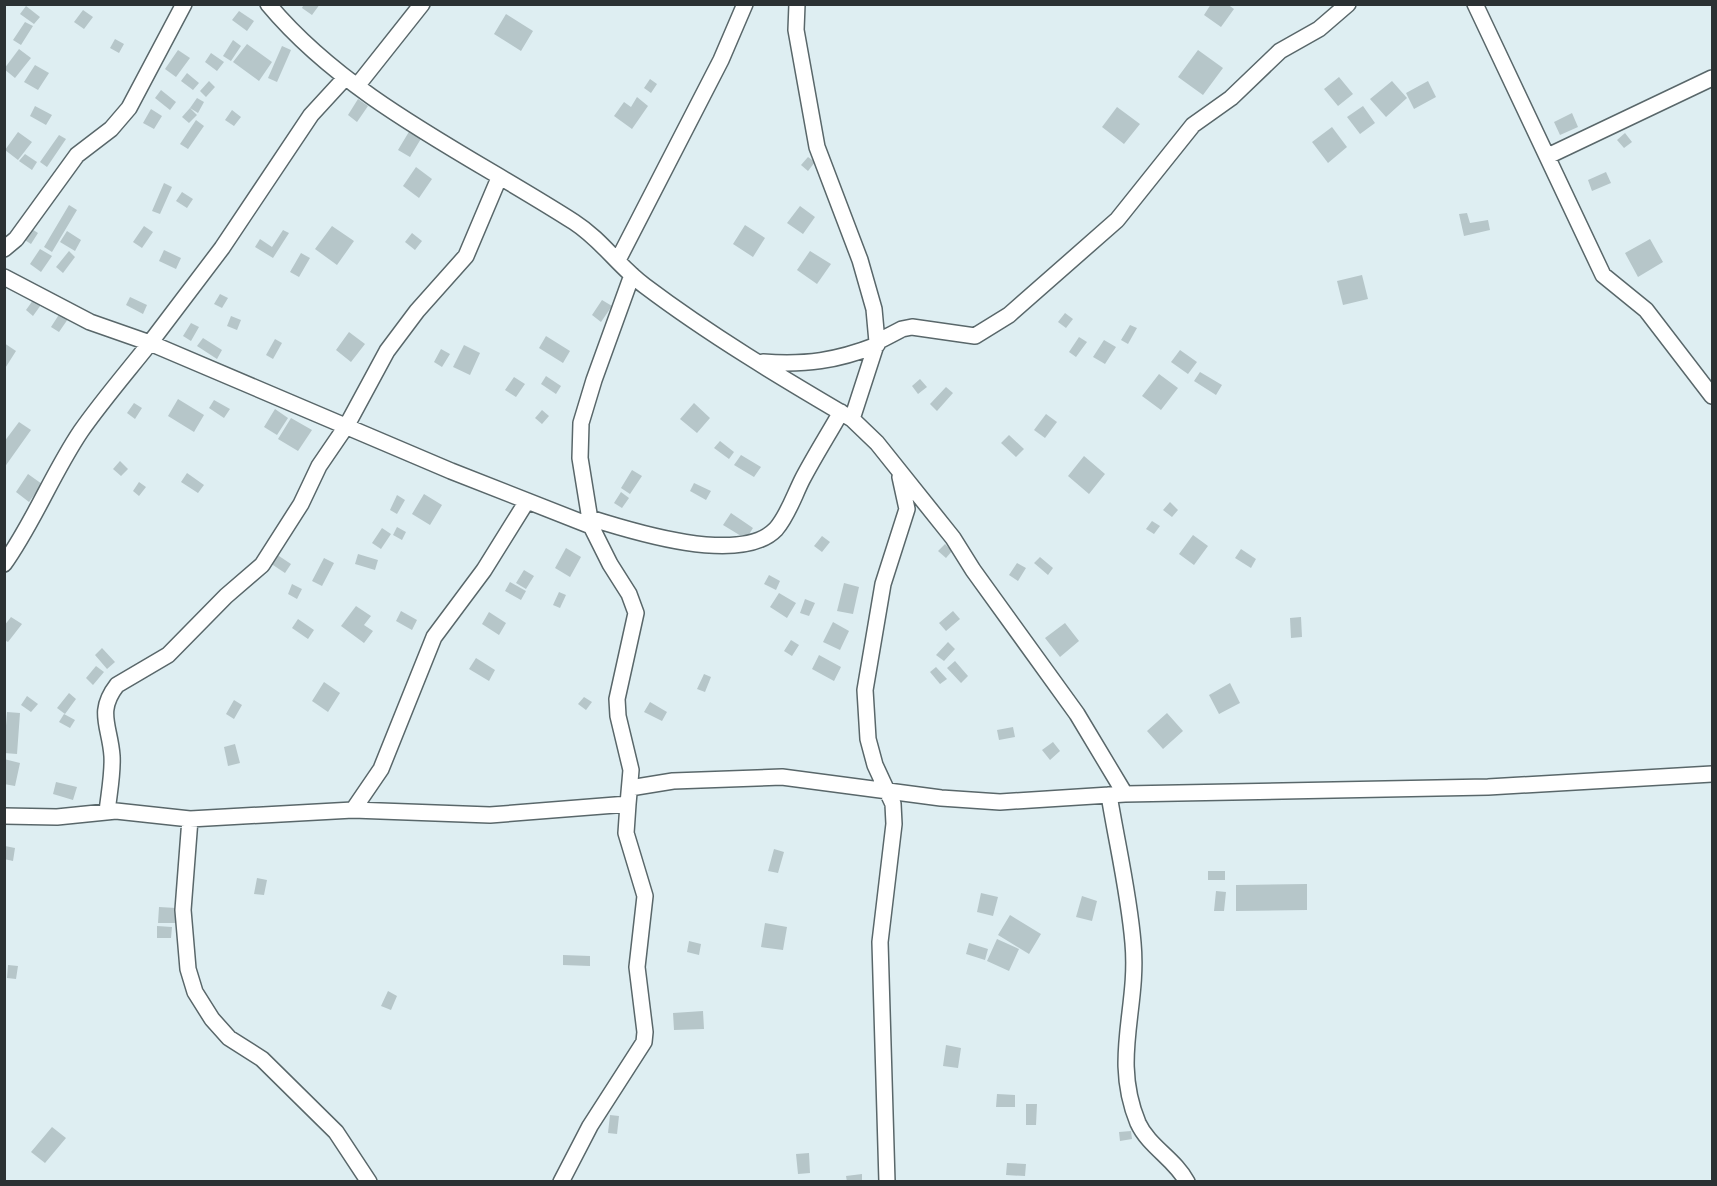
<svg xmlns="http://www.w3.org/2000/svg" width="1717" height="1186" viewBox="0 0 1717 1186" font-family="Roboto,sans-serif">
  <style>
    .building { fill: #b6c6c9 }
    .lines { fill: none; stroke-linecap: round; stroke-linejoin: round }
    .minor-casing { stroke: #59676a; stroke-width: 18 }
    .minor { stroke: #fff; stroke-width: 15 }
  </style>
  <rect width="100%" height="100%" fill="#deeef2"/>
  <path class="building" d="M304 4H320L312 15 302 8Z
    M1211 4H1227L1234 9 1221 27 1204 15Z
    M26 6 40 17 34 24 20 14Z
    M83 10 93 17 84 29 74 22Z
    M239 11 254 21 247 31 232 20Z
    M506 14 533 31 521 51 494 34Z
    M25 22 33 26 21 45 13 40Z
    M115 39 124 44 119 53 110 48Z
    M233 40 241 46 231 61 223 56Z
    M247 44 272 62 259 81 233 62Z
    M282 46 291 50 277 82 268 78Z
    M19 49 31 58 15 78 4 69Z
    M178 50 190 58 176 77 165 69Z
    M1198 50 1223 68 1203 95 1178 77Z
    M211 53 224 62 217 71 205 62Z
    M35 65 49 73 38 90 24 82Z
    M187 73 199 83 193 90 181 81Z
    M1339 77 1353 94 1338 106 1324 89Z
    M650 79 657 84 651 93 644 88Z
    M209 81 215 87 206 97 200 91Z
    M1392 81 1407 98 1386 117 1370 99Z
    M1428 81 1436 97 1414 109 1406 93Z
    M161 90 176 102 170 110 155 98Z
    M637 97 648 106 632 129 614 116 624 102 631 107Z
    M197 98 204 102 198 113 190 108Z
    M358 99 368 106 357 122 348 115Z
    M35 106 52 115 46 125 30 116Z
    M1363 106 1375 123 1360 134 1347 117Z
    M1117 107 1140 124 1124 144 1102 127Z
    M190 108 197 115 189 123 182 117Z
    M151 109 162 116 154 129 143 123Z
    M232 110 241 117 234 126 225 120Z
    M1572 113 1578 127 1560 135 1554 122Z
    M196 120 204 126 188 149 180 144Z
    M1332 127 1347 147 1328 163 1312 142Z
    M410 130 422 137 410 157 398 150Z
    M18 132 32 142 18 160 5 150Z
    M1625 133 1632 142 1624 148 1617 140Z
    M59 135 66 139 47 167 40 162Z
    M25 154 37 162 32 170 19 161Z
    M808 157 815 162 808 171 801 165Z
    M416 167 432 179 419 198 403 186Z
    M1606 172 1611 183 1592 191 1588 180Z
    M164 183 172 187 160 214 152 211Z
    M182 192 193 199 187 208 176 201Z
    M69 205 77 210 52 252 44 247Z
    M800 206 815 217 803 234 787 223Z
    M1467 213 1470 223 1488 220 1490 230 1464 236 1459 214Z
    M745 225 765 238 753 257 733 244Z
    M27 226 38 233 31 244 20 237Z
    M144 226 153 232 142 248 133 242Z
    M332 226 354 241 337 265 315 249Z
    M283 230 289 233 273 258 255 247 260 239 272 247Z
    M67 231 81 240 75 251 60 242Z
    M412 233 422 241 415 250 405 242Z
    M1650 239 1663 262 1638 277 1625 253Z
    M40 249 52 256 41 272 30 264Z
    M164 250 181 258 176 269 159 261Z
    M69 251 75 257 63 273 56 267Z
    M810 251 831 264 817 284 797 270Z
    M301 253 310 258 299 277 290 272Z
    M1362 275 1368 299 1343 305 1337 281Z
    M220 294 228 298 222 308 214 304Z
    M36 296 43 302 33 316 26 310Z
    M130 297 147 305 143 314 126 305Z
    M602 300 612 306 601 322 592 315Z
    M60 313 68 319 59 332 51 327Z
    M1065 313 1073 319 1066 328 1058 322Z
    M231 316 241 320 237 330 227 326Z
    M191 323 199 327 191 341 183 336Z
    M1130 325 1137 328 1128 344 1121 340Z
    M349 332 365 344 351 362 336 350Z
    M546 336 570 351 563 363 539 348Z
    M1079 337 1087 342 1076 357 1069 352Z
    M203 338 222 350 217 359 197 346Z
    M275 339 282 343 273 359 266 355Z
    M1104 340 1116 347 1105 364 1093 357Z
    M4 343 16 351 4 370Z
    M464 345 480 353 470 375 453 367Z
    M441 349 450 354 442 367 434 362Z
    M1180 350 1197 362 1188 374 1171 362Z
    M1200 372 1222 385 1216 395 1194 381Z
    M1159 374 1178 388 1161 410 1142 396Z
    M546 376 561 386 556 394 541 384Z
    M514 377 525 384 516 397 505 390Z
    M920 379 927 387 918 394 912 386Z
    M946 387 953 393 937 411 930 404Z
    M178 399 204 415 194 432 168 416Z
    M214 400 230 409 224 418 209 408Z
    M134 403 142 408 135 419 127 413Z
    M694 403 710 418 697 433 680 419Z
    M275 409 288 418 277 435 264 427Z
    M542 410 549 416 542 424 535 418Z
    M1046 414 1057 422 1045 438 1034 430Z
    M291 418 312 430 298 451 278 439Z
    M19 422 31 430 4 468V442Z
    M1009 435 1024 449 1016 457 1001 443Z
    M720 441 734 452 729 459 714 448Z
    M741 455 761 467 754 477 734 465Z
    M1084 456 1105 474 1089 494 1068 476Z
    M120 461 128 469 121 476 113 469Z
    M632 470 642 476 630 494 621 488Z
    M187 473 204 485 198 493 181 482Z
    M28 474 42 484 29 502 16 492Z
    M139 482 146 487 139 496 133 491Z
    M694 483 711 491 706 500 690 491Z
    M621 492 629 498 622 508 614 503Z
    M424 494 442 505 430 525 412 514Z
    M397 495 405 500 397 514 390 510Z
    M1170 502 1178 510 1172 517 1163 510Z
    M731 513 753 528 746 539 723 525Z
    M1152 521 1160 526 1154 534 1146 529Z
    M397 527 406 532 402 540 393 535Z
    M382 528 391 534 381 549 372 543Z
    M1193 535 1208 546 1194 565 1179 554Z
    M822 536 830 542 822 552 814 546Z
    M945 544 952 551 946 558 938 551Z
    M566 548 581 557 570 577 555 568Z
    M1241 549 1256 559 1251 568 1235 558Z
    M276 554 291 564 285 573 270 563Z
    M358 554 378 560 375 570 355 564Z
    M1040 557 1053 568 1048 575 1034 563Z
    M324 558 334 563 322 586 312 581Z
    M1017 563 1026 568 1018 581 1009 575Z
    M524 570 534 576 526 589 516 583Z
    M769 575 780 581 776 590 764 584Z
    M510 582 526 591 521 600 505 591Z
    M844 583 859 587 853 614 837 611Z
    M292 584 302 589 297 599 288 594Z
    M559 592 566 595 560 608 553 605Z
    M779 593 796 603 787 618 770 607Z
    M805 599 815 603 809 616 800 613Z
    M356 606 371 616 364 625 373 631 364 643 341 626Z
    M401 611 417 620 412 630 396 621Z
    M953 611 960 619 946 631 939 623Z
    M489 612 506 623 499 635 482 624Z
    M11 617 22 624 8 642 4 640V626Z
    M1301 617 1302 637 1291 638 1290 618Z
    M298 619 314 630 308 639 292 628Z
    M833 622 849 631 840 650 823 642Z
    M1065 623 1079 641 1060 657 1045 638Z
    M791 640 799 645 792 656 784 651Z
    M948 642 955 649 944 661 936 655Z
    M102 648 115 662 107 669 95 655Z
    M819 655 841 667 834 681 812 669Z
    M476 658 495 670 489 681 469 669Z
    M955 661 968 676 961 683 947 668Z
    M96 666 104 672 93 685 86 678Z
    M936 667 947 679 940 684 930 672Z
    M704 674 711 677 705 692 697 689Z
    M324 682 340 693 328 712 312 701Z
    M1230 683 1240 703 1219 714 1209 695Z
    M69 693 76 699 65 714 57 708Z
    M27 696 38 704 31 712 21 705Z
    M584 697 592 702 586 710 578 704Z
    M234 700 242 705 234 719 226 714Z
    M650 702 667 712 662 721 644 712Z
    M7 712 20 713 17 754 4 753Z
    M1167 713 1183 731 1163 749 1147 731Z
    M64 714 75 720 70 728 59 722Z
    M1013 727 1015 737 999 740 997 730Z
    M1053 742 1060 751 1050 760 1042 750Z
    M235 744 240 763 228 766 224 747Z
    M4 759 20 763 15 786 4 784Z
    M56 782 77 787 73 800 53 794Z
    M5 846 15 848 13 861 4 859Z
    M774 849 784 852 778 873 768 871Z
    M1208 871H1225V880H1208Z
    M257 878 267 880 264 895 254 894Z
    M1307 884V910L1236 911V885Z
    M1216 891 1226 892 1224 911H1214Z
    M981 893 998 897 993 916 977 912Z
    M1082 896 1097 901 1092 921 1076 917Z
    M159 907 176 908 175 923H158Z
    M1010 915 1041 934 1029 954 998 935Z
    M765 923 787 927 783 950 761 947Z
    M157 926 172 927 171 938H157Z
    M997 939 1019 949 1009 971 987 961Z
    M689 941 701 944 699 955 687 952Z
    M969 943 988 949 985 960 966 954Z
    M563 955 590 956V966L563 965Z
    M8 965 18 966 16 979 7 978Z
    M388 991 397 996 391 1010 381 1006Z
    M703 1011 704 1029 674 1030 673 1013Z
    M946 1045 961 1048 958 1068 943 1066Z
    M997 1094 1015 1095V1107H996Z
    M1026 1104H1037L1036 1125H1026Z
    M610 1115 619 1116 617 1134 608 1133Z
    M52 1127 66 1138 45 1163 31 1152Z
    M1131 1131 1132 1139 1120 1141 1119 1132Z
    M809 1153 810 1173 798 1174 796 1154Z
    M1007 1163 1026 1164 1025 1176 1006 1175Z
    M862 1174V1182H847L846 1176Z"/>
  <g class="lines">
    <g class="minor-casing">
      <path id="minor" d="M268 4C348 100 470 155 574 222 602 240 619 267 645 286 710 335 782 378 852 419L877 342 874 309 860 260 817 147 796 30 797 4
        M1475 4 1603 275 1646 310 1712 396
        M357 86 422 4
        M1548 156 1712 78
        M4 249 16 239 77 155 111 129 129 108 184 4
        M618 260 721 60 745 4
        M4 277 90 322 150 343 222 248 311 115 345 78
        M877 342 902 329 912 327 975 336 1009 315 1117 220 1193 125 1231 98 1280 51 1319 29 1348 4
        M763 362C806 365 836 361 877 345
        M590 518C631 531 741 566 776 529 788 515 794 496 802 480 814 457 828 435 841 412
        M4 564C34 522 52 474 81 431 102 401 127 372 150 343L451 471 591 526
        M630 788 673 781 782 777 941 798 1000 802 1125 794 1077 714 973 570 953 538 877 443 852 419
        M1125 794 1488 787 1712 774
        M1109 795C1117 844 1129 894 1133 943 1139 1009 1111 1058 1138 1123 1149 1147 1175 1159 1187 1182
        M353 810 381 769 434 637 484 570 527 501
        M107 812C109 793 113 774 112 756 110 726 96 712 117 685L168 655 226 596 262 565 301 504 319 466 347 425 387 351 417 311 466 256 499 178
        M4 816 57 817 116 811 190 819 353 810 490 815 628 804 631 770 618 716 617 699 636 613 629 594 610 564 591 526 580 458 581 423 594 380 632 275
        M190 819 183 910 188 969 195 992 212 1019 229 1038 262 1059 336 1132 369 1182
        M561 1182 590 1126 644 1042 645 1032 637 967 645 896 626 833 628 804
        M887 1182 880 942 894 824 893 804 875 765 868 739 865 690 883 584 907 509 900 477"/>
    </g>
    <use href="#minor" class="minor"/>
  </g>
  <rect width="1717" height="1186" fill="none" stroke="#2b3133" stroke-width="12"/>
</svg>
